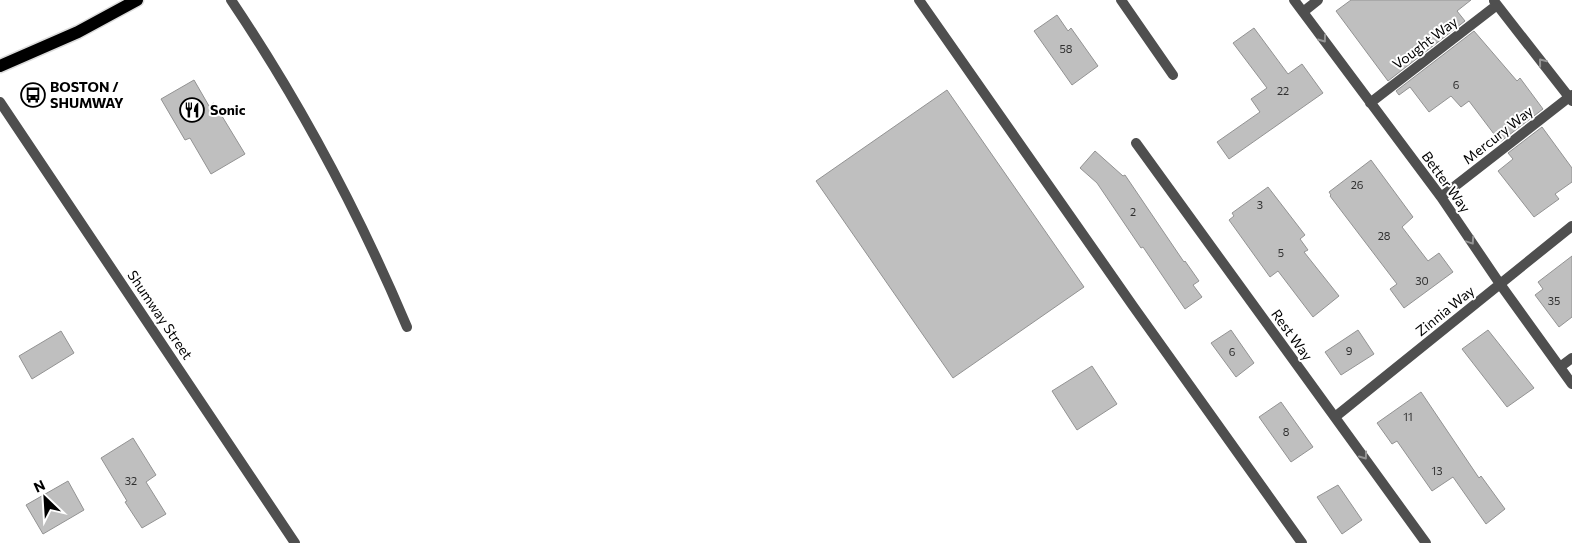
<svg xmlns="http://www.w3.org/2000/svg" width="1572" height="543" viewBox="0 0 1572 543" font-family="Commissioner,sans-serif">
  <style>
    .building { fill: #bfbfbf; stroke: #939393 }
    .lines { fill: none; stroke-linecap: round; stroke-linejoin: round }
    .primary-casing { stroke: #dbdbdb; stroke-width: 15 }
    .lane { stroke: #4f4f4f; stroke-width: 10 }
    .street { stroke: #4f4f4f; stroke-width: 10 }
    .primary { stroke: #000; stroke-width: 12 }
    .oneway { stroke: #959595 }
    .labels { text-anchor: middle; stroke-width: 4; stroke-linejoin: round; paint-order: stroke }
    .number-label { font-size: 11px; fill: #303030 }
    .street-label { font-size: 14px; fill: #000; stroke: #fff }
    .poi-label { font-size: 14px; font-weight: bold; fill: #000; stroke: #fff; text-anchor: start }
  </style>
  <rect width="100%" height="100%" fill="#fff"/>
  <path class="building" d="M1351 0H1471L1457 11 1465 21 1388 81 1336 11Z
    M1057 15 1068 31 1071 28 1098 66 1072 85 1034 31Z
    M1254 28 1288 74 1302 64 1323 93 1229 159 1217 142 1260 112 1251 99 1267 88 1233 43Z
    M1474 31 1517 81 1520 78 1543 109 1500 142 1469 101 1461 107 1451 96 1429 112 1410 87 1399 95 1396 91Z
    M194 80 209 106 214 103 245 154 211 174 190 138 185 140 161 99Z
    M947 90 1084 287 953 378 816 181Z
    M1542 127 1572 168V182L1555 194 1559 199 1534 217 1498 171 1513 159 1508 153Z
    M1095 151 1123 176 1125 175 1184 262 1185 261 1199 281 1193 285 1202 297 1185 309 1143 247 1141 248 1097 183 1080 168Z
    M1371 160 1413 217 1402 227 1428 261 1439 253 1453 272 1404 308 1390 289 1397 284 1330 196 1331 195 1329 192Z
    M1268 187 1305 235 1300 239 1308 250 1304 252 1339 296 1313 317 1278 271 1270 277 1229 220 1234 216 1232 213Z
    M1572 256V317L1559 327 1535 295 1543 289 1538 282Z
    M1231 330 1254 363 1236 377 1211 343Z
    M1358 330 1374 354 1341 375 1325 352Z
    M1488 330 1534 388 1507 407 1462 349Z
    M61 331 74 353 32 379 19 356Z
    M1092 366 1117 404 1077 430 1052 391Z
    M1421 392 1479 478 1481 476 1505 509 1486 524 1453 477 1432 491 1397 441 1392 444 1377 423Z
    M1281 402 1313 447 1291 462 1259 417Z
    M133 438 156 475 146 482 166 514 142 528 125 502 127 501 101 458Z
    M68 481 84 510 43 534 26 505Z
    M1338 485 1362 520 1342 534 1317 497Z"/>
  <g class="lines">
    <g class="primary-casing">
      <path id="primary" d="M0 66 78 32 137 0"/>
    </g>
    <path class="lane" d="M231 0C301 104 358 211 407 327
      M919 0 1133 306 1302 543"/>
    <path class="street" d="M1121 0 1173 75
      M1294 0 1441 197 1500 284 1572 384
      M1494 1 1572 101
      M1303 12 1318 0
      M0 102 295 543
      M1370 103 1497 5
      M1136 143 1426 543
      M1441 197 1572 95
      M1560 367 1572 358
      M1335 417 1572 226"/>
    <use href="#primary" class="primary"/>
  </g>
  <defs><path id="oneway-chevron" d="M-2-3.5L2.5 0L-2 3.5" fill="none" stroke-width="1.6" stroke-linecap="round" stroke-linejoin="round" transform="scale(1.25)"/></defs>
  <g class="oneway">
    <use href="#oneway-chevron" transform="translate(1323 39) rotate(54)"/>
    <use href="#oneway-chevron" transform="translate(1542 62) rotate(-128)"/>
    <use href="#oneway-chevron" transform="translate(1471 241) rotate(56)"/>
    <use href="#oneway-chevron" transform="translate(1364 456) rotate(54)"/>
  </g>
  <defs>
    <g id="bus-ring" transform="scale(1.25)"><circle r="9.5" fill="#fff" stroke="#000" stroke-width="1.5"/><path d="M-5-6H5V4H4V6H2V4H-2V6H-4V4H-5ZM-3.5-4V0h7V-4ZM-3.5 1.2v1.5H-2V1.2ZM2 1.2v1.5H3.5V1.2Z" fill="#000"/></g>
    <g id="restaurant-ring" transform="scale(1.25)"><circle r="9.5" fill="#fff" stroke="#000" stroke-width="1.5"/><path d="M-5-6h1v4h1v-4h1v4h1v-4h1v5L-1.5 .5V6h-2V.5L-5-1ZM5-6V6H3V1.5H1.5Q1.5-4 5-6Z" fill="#000"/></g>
  </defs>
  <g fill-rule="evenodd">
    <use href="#bus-ring" x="33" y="95"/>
    <use href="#restaurant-ring" x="192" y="110"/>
  </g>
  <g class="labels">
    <g class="number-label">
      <text x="1066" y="53">58</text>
      <text x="1456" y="89">6</text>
      <text x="1283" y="95">22</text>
      <text x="1357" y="189">26</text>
      <text x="1260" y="209">3</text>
      <text x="1133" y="216">2</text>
      <text x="1384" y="240">28</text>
      <text x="1281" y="257">5</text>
      <text x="1422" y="285">30</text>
      <text x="1554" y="305">35</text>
      <text x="1349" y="355">9</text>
      <text x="1232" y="356">6</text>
      <text x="1408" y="421">11</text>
      <text x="1286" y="436">8</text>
      <text x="1437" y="475">13</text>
      <text x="131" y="485">32</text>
    </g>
    <g class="street-label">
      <text transform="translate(1425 43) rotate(-37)" y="5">Vought Way</text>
      <text transform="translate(1498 135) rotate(-38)" y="5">Mercury Way</text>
      <text transform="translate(1446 182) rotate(54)" y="5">Better Way</text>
      <text transform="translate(1445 311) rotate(-39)" y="5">Zinnia Way</text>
      <text transform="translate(160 315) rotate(56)" y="5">Shumway Street</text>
      <text transform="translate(1292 335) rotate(54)" y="5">Rest Way</text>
    </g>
    <g class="poi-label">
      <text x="50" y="92">BOSTON /<tspan x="50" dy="16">SHUMWAY</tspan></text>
      <text x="210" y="115">Sonic</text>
    </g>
  </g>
  <g transform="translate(45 498) rotate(335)" stroke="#ffffff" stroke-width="4" paint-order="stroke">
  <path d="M0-4L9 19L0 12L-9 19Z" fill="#000000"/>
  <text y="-8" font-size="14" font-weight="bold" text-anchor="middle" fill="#000000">N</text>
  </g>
</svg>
